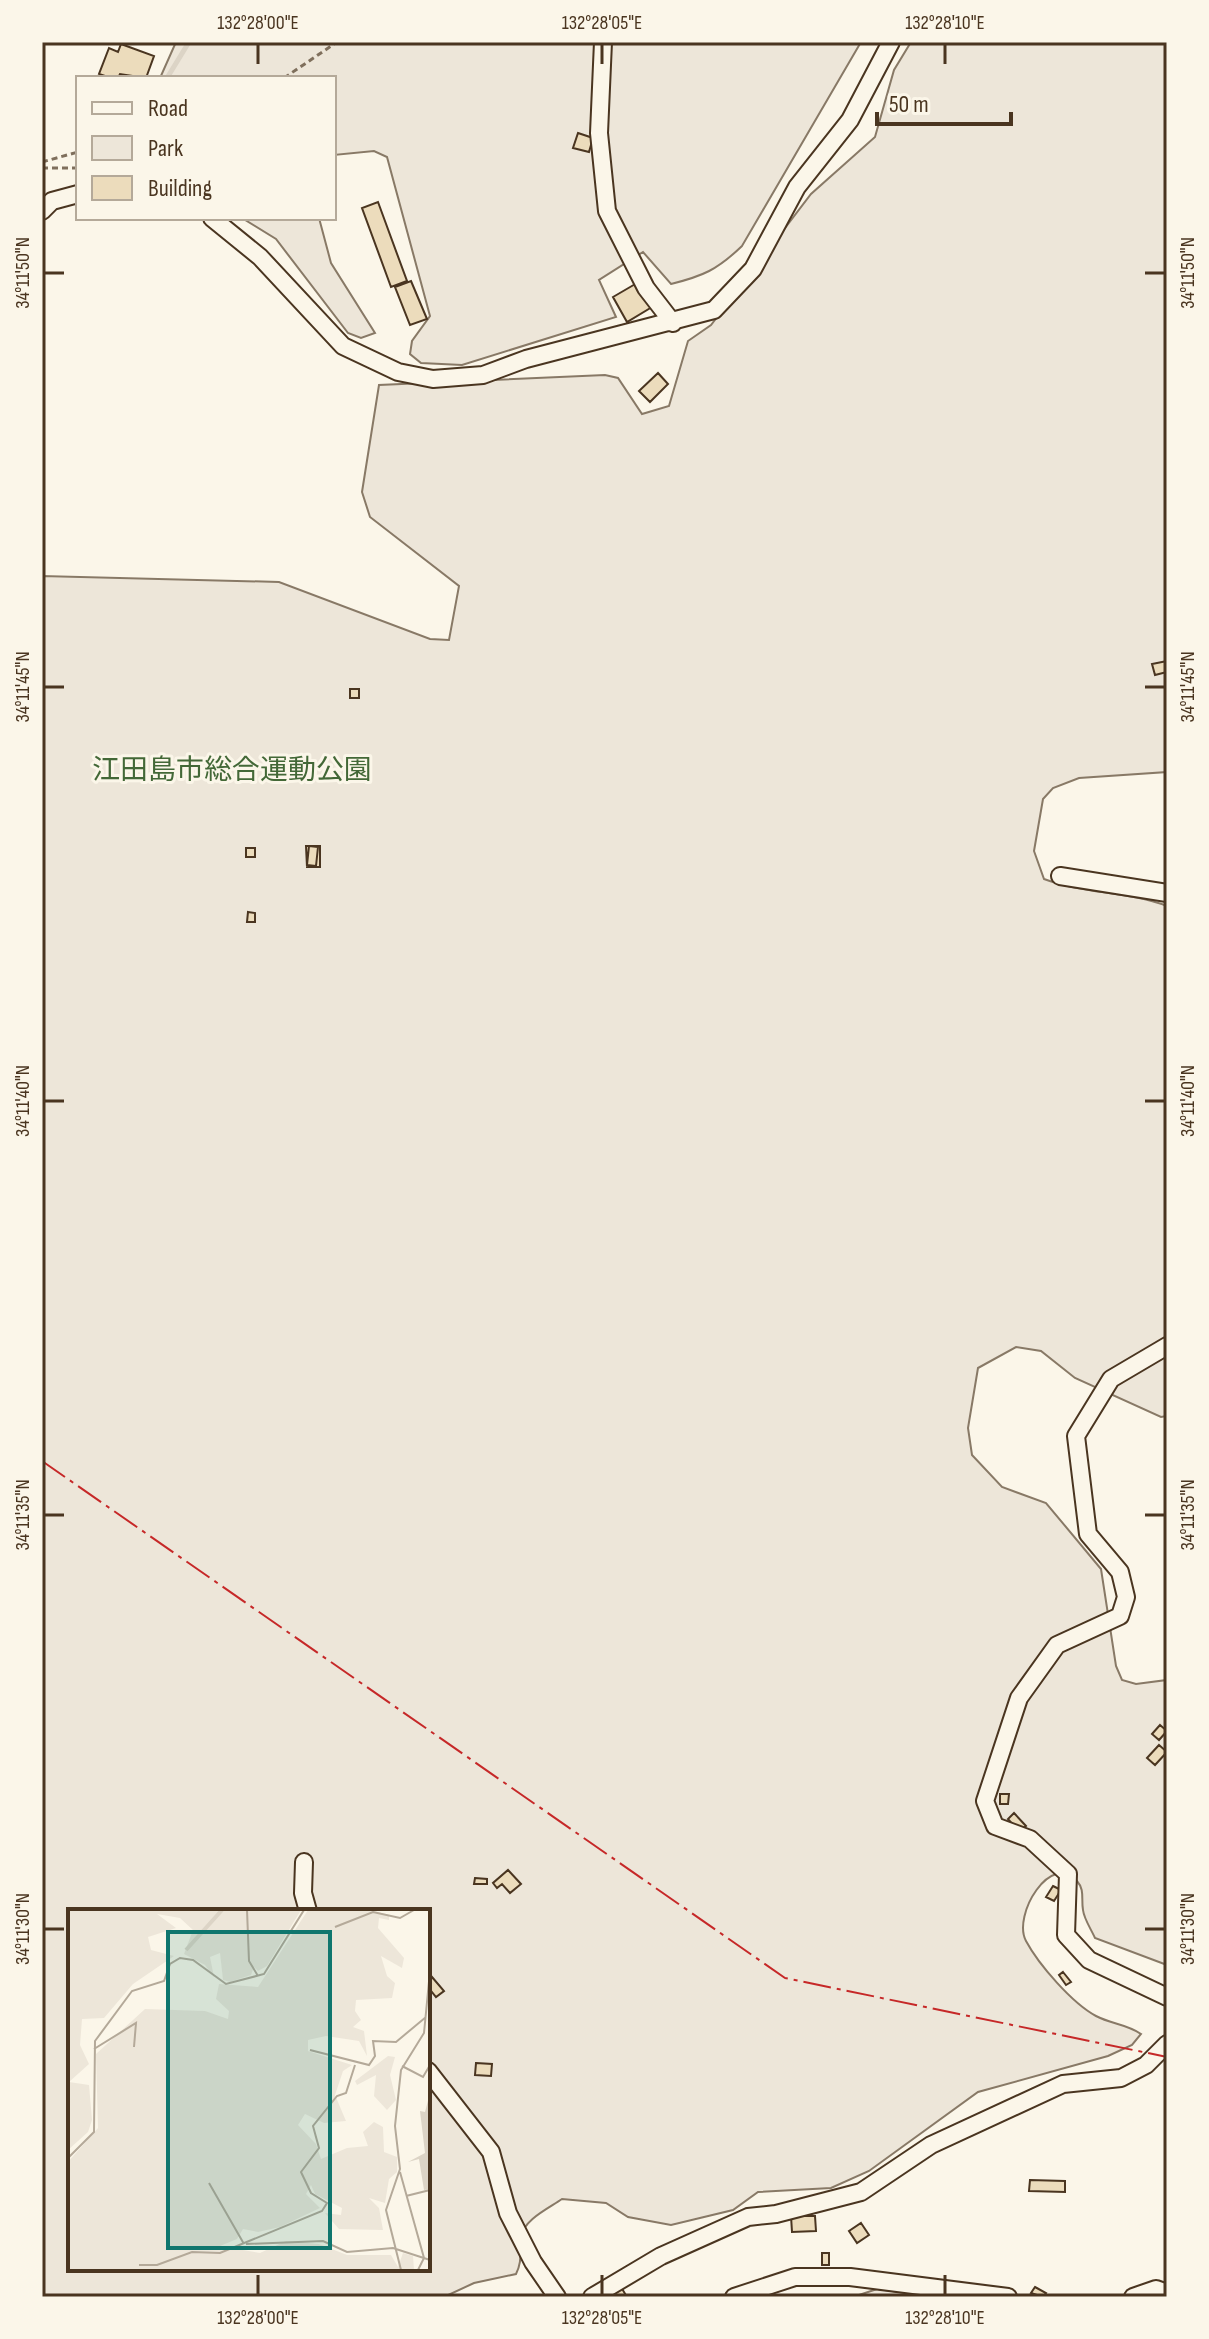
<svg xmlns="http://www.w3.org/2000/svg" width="1209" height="2339" viewBox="0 0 1209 2339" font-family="'Sofia Sans Condensed','Noto Sans JP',sans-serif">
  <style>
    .green { fill: #ede6d9; stroke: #887966; stroke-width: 2; fill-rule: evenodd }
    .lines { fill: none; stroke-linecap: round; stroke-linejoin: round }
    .stream { stroke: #dcd4c6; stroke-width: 5 }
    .building { fill: #ecdcbc; stroke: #4a3520; stroke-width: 2 }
    .minor-casing { stroke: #4a3520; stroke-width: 20 }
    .path { stroke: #7f6f5c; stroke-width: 3; stroke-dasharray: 6 4; stroke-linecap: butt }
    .minor { stroke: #fbf6e9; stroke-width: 16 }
    .power { stroke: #c62828; stroke-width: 2; stroke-dasharray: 28 6 4 6; stroke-linecap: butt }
    .ticks { fill: none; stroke: #4a3520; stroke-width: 3 }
    .labels { text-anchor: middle; stroke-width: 6; stroke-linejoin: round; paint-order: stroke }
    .park-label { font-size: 28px; fill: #436837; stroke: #fbf6e9 }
    .inset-river { fill: none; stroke: #dcd4c6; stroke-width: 4 }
    .inset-road { fill: none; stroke: #b4a999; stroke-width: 2 }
    .view { fill: #0f766e; fill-opacity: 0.15; stroke: #0f766e; stroke-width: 4 }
    .inset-edge { fill: none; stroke: #4a3520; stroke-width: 4 }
    .neatline { fill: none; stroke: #4a3520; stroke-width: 3 }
    .ticks-label { font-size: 20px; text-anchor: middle; fill: #4a3520 }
  </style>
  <rect width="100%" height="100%" fill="#fbf6e9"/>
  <path class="green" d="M176 42H861L742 246C717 270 703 276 671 284L643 252 599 280 616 317 462 365 421 363 410 354 412 341 430 316 387 157 374 151 334 155V78H160Z
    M911 42H1167V772L1079 778 1053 788 1043 799 1034 851 1044 879C1084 894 1127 891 1167 906V1416L1161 1417 1075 1378 1041 1351 1016 1347 978 1368 968 1428 972 1455 1002 1487 1046 1503 1101 1569 1116 1666 1122 1680 1136 1684 1167 1680V1965L1095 1938C1091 1929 1084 1919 1083 1910 1081 1899 1085 1890 1077 1881 1051 1851 1012 1915 1026 1941 1039 1965 1072 2003 1096 2016 1111 2024 1127 2024 1141 2034L1132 2045 1108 2056 978 2092 869 2171 831 2188 758 2192 733 2210 671 2225 628 2217 606 2203 562 2199C549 2208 523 2220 521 2237 519 2252 523 2260 516 2274L474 2283 444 2297H42V576L279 582 430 639 449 640 459 586 370 517 362 492 379 385 605 375 618 378 642 414 669 406 688 341 711 325 811 194 875 137 894 70ZM70 1911H428V2269H70Z
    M242 218H319L331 263 375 333 361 338 348 333 276 239Z
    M877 2289H878L934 2297H853Z"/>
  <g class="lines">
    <path class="stream" d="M167 78 189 42"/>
  </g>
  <path class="building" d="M121 44 154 56 146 78 120 74 118 78H111L99 74 109 48 118 52Z
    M578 133 593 138 589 152 573 148Z
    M378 202 407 281 391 287 362 208Z
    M411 281 427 319 410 325 395 287Z
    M637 283 652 307 627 322 613 297Z
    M658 373 668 384 650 402 639 391Z
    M1167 661V672L1155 675 1152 664Z
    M350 689H359V698H350Z
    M306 846H320V867H307Z
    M309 846 318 847 316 866 307 865Z
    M246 848H255V857H246Z
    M248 912 255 913V922H247Z
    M1160 1725 1167 1731 1159 1740 1152 1734Z
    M1159 1745 1167 1752 1155 1765 1147 1758Z
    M1000 1794H1009L1008 1804H1000Z
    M1014 1813 1026 1826 1019 1832 1008 1819Z
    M508 1870 521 1884 510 1893 502 1884 497 1888 493 1883Z
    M475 1878 487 1879V1884H474Z
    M1053 1886 1061 1890 1054 1901 1046 1897Z
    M1063 1972 1071 1982 1066 1985 1059 1975Z
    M432 1977 444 1991 436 1997 428 1987Z
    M476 2063 492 2064 491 2076 475 2075Z
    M1030 2180 1065 2181V2192L1029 2191Z
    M791 2216H815L816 2231 792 2232Z
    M861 2223 869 2235 857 2243 849 2231Z
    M822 2253H829V2265H822Z
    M621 2287 627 2297H615L612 2293Z
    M1035 2287 1046 2293 1043 2297 1031 2293Z"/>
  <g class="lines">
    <g class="minor-casing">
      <path id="minor" d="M603 42 599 133 607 211 646 288 673 323
        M42 211 52 201 78 194
        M212 218 260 257 343 346 398 372 433 379 483 375 526 359 714 310 753 269 797 187 850 120 891 42
        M1060 876 1167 893
        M1167 1346 1111 1379 1076 1436 1088 1534 1120 1572 1126 1597 1120 1616 1057 1645 1019 1698 985 1801 995 1826 1030 1839 1068 1874 1066 1935 1089 1960 1167 1997
        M304 1862 303 1893 308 1911
        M428 2071 491 2152 508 2213 533 2262 557 2297
        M592 2297 661 2256 748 2217 776 2214 861 2192 931 2145 1063 2084 1121 2078 1146 2065 1167 2044
        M734 2297 795 2277H850L1008 2297
        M1133 2297 1156 2289 1167 2293"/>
    </g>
    <path class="path" d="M284 78 337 42
      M42 162 78 152
      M42 168H78"/>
    <use href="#minor" class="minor"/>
    <path class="power" d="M42 1461 785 1978 1167 2057"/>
  </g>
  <path class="ticks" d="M258 44V64M602 44V64M945 44V64M44 273H64M1145 273H1165M44 687H64M1145 687H1165M44 1101H64M1145 1101H1165M44 1515H64M1145 1515H1165M44 1929H64M1145 1929H1165M258 2275V2295M602 2275V2295M945 2275V2295"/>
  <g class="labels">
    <g class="park-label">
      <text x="232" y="779">江田島市総合運動公園</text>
    </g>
  </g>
  <g transform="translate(68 1909)">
    <rect width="362" height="362" fill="#fbf6e9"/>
    <path d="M0 1H233L199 57 190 62 186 58 183 66 162 73 155 71 152 44 142 48 146 68 137 56 116 45 125 21 112 9 89 5 108 19 80 28 83 41 106 47 65 75 36 109 14 110 12 136 21 155 1 173 21 176 24 211 20 223 0 241ZM240 1H302L321 6V11L311 9 310 19 336 49 334 59 313 47 319 67 327 74 324 89 288 91 287 102 293 111 285 118 296 122 299 147 291 132 258 127 240 131V142L284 156 275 162 267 186 278 212 256 214 237 205 230 216 248 235 253 250 279 239 300 237 295 223 306 213 315 218 316 243 329 248V263L321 270 317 294 301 289 311 299 315 321 271 320 257 304 273 306 274 299 247 285 243 276 238 285 252 299 212 318 190 323 175 320 169 330 152 337 192 344 218 332 251 335 279 346H323L330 358 335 344 345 347 346 361H0V253L30 219 28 145 77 100 137 102 160 110 161 102 148 90 151 75 190 78ZM320 147 327 148 322 166 328 191 319 201 306 187 308 166 289 176 287 172Z" fill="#ede6d9"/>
    <path d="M362 184V280L356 281 351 250 340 253 357 244 352 202 357 203Z" fill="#dcd4c6"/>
    <path class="inset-river" d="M118 41 154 1"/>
    <path class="inset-road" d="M179 1 181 52 190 67M267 18 305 3 332 9 346 1M26 140 68 114 66 138M242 141 301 156 307 147 305 132 328 133 358 108M334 157 355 168 362 156M0 249 26 223 27 132 64 82 96 72 102 55 112 49 125 51 158 75 196 65 236 1M332 263 356 349 350 361M141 274 176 335M338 287 362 281M178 335 255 332 279 343 325 339 362 351M71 356H89L124 343 152 344 254 302 259 294 243 284 233 263 251 239 245 217 269 187 278 184 287 156M333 361 318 301 332 260 327 217 333 161 356 124 362 62"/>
    <path class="view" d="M100 23H262V339H100Z"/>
    <rect width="362" height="362" class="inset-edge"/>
  </g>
  <rect width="1209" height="2339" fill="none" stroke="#fbf6e9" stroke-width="88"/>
  <rect x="76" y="76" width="260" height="144" fill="#fbf6e9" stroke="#b4a999" stroke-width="2"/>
  <rect x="92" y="102" width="40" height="12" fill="#fbf6e9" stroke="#b4a999" stroke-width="2"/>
  <text x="148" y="116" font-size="24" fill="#4a3520">Road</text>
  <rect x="92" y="136" width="40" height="24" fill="#ede6d9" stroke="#b4a999" stroke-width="2"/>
  <text x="148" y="156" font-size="24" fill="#4a3520">Park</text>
  <rect x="92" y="176" width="40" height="24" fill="#ecdcbc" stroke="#b4a999" stroke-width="2"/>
  <text x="148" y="196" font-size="24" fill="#4a3520">Building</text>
  <path d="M877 112v12h134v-12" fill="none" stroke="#4a3520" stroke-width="4"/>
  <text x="889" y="112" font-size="24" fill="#4a3520" stroke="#fbf6e9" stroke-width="6" paint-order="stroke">50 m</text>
  <rect x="44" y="44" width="1121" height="2251" class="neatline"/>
  <g class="ticks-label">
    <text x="258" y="29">132°28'00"E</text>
    <text x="602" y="29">132°28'05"E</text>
    <text x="945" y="29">132°28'10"E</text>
    <text transform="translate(22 273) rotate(-90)" y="7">34°11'50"N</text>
    <text transform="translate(1187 273) rotate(-90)" y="7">34°11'50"N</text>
    <text transform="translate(22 687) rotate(-90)" y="7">34°11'45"N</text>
    <text transform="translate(1187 687) rotate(-90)" y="7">34°11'45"N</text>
    <text transform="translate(22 1101) rotate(-90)" y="7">34°11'40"N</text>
    <text transform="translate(1187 1101) rotate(-90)" y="7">34°11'40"N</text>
    <text transform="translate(22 1515) rotate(-90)" y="7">34°11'35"N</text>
    <text transform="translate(1187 1515) rotate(-90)" y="7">34°11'35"N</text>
    <text transform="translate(22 1929) rotate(-90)" y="7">34°11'30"N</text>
    <text transform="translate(1187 1929) rotate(-90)" y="7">34°11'30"N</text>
    <text x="258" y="2324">132°28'00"E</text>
    <text x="602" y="2324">132°28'05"E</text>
    <text x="945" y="2324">132°28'10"E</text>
  </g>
</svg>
